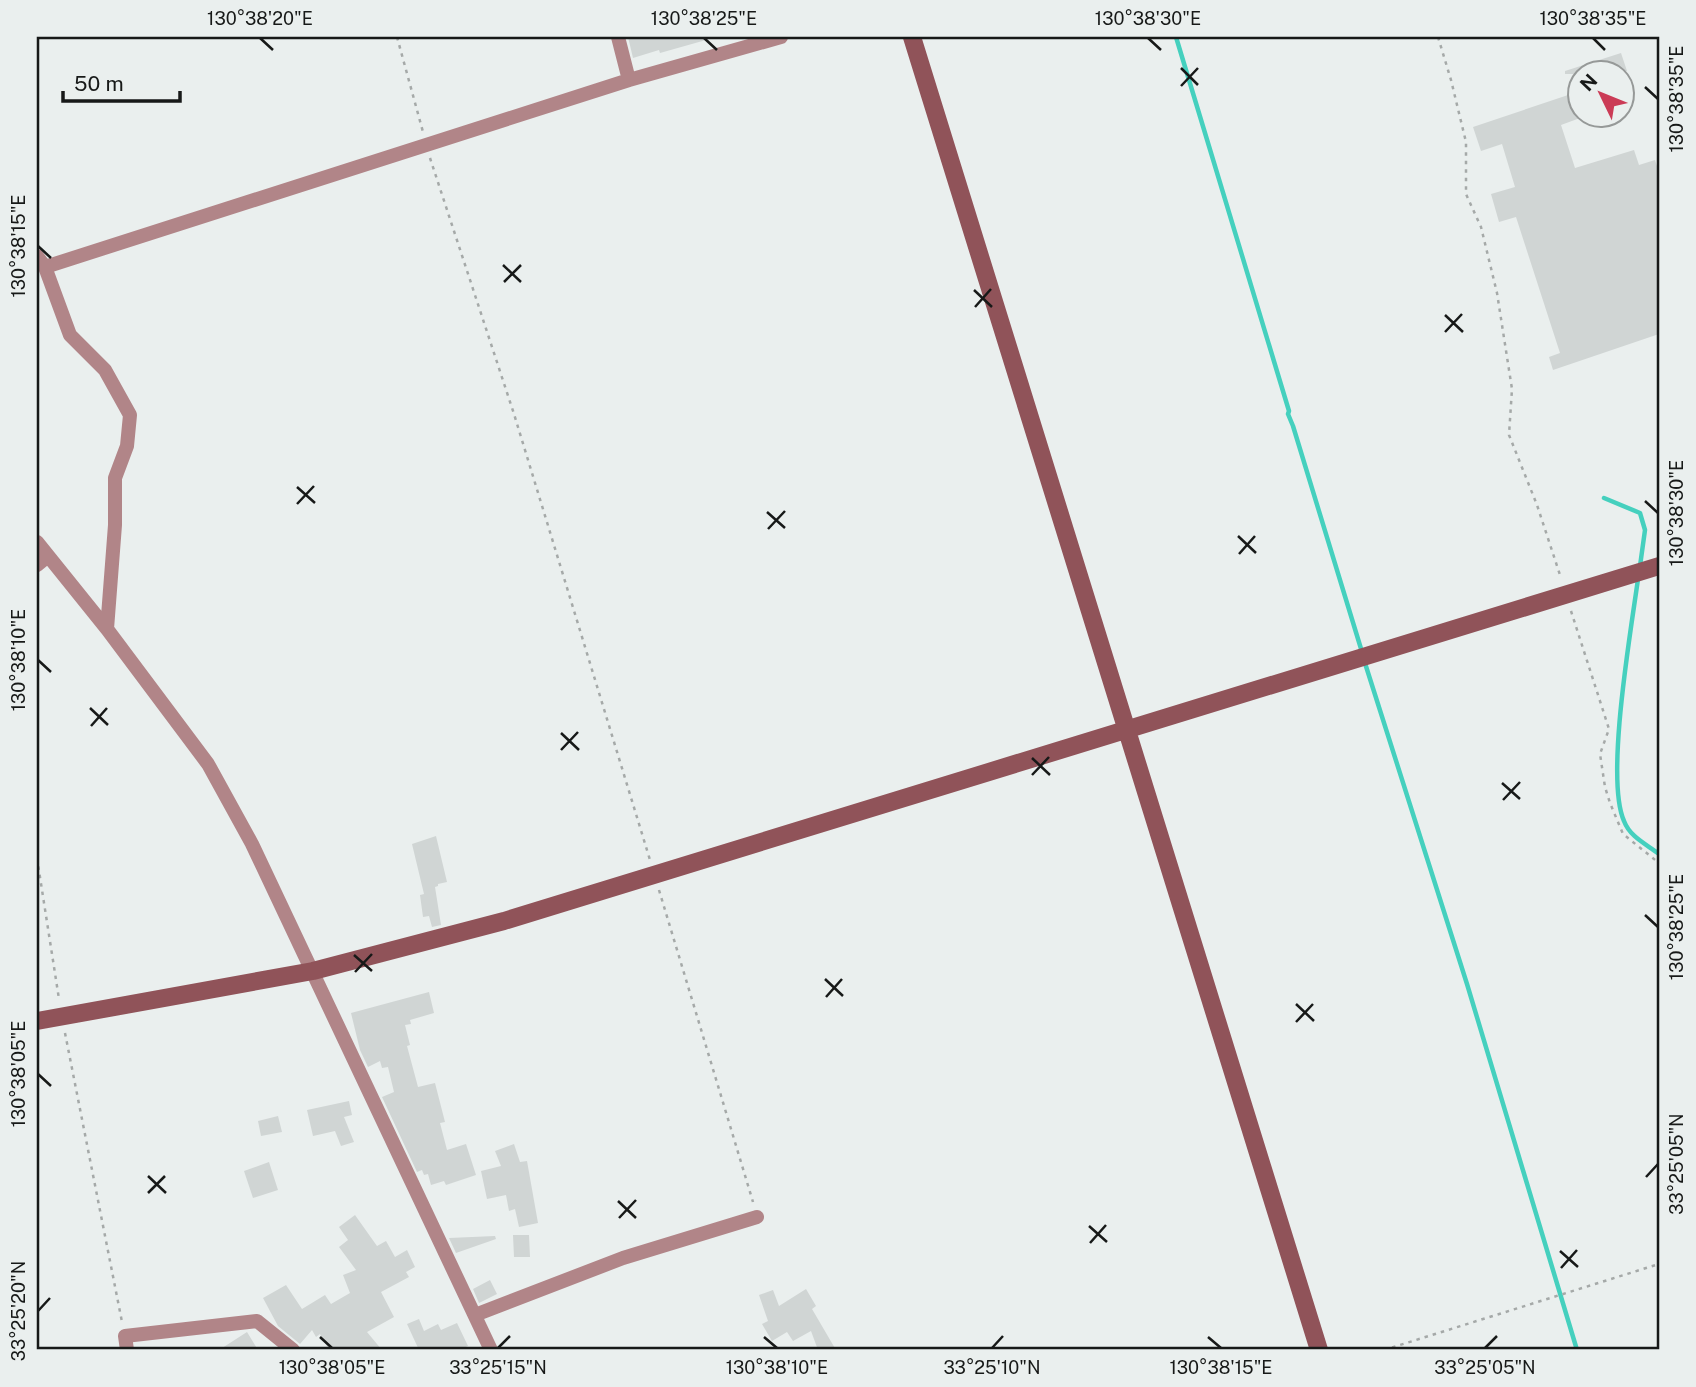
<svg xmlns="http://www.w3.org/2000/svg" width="1696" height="1387" viewBox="0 0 1696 1387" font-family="'Public Sans',sans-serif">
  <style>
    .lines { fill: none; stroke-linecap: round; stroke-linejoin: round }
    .stream { stroke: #45d0be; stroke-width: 4.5 }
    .building { fill: #d0d5d4 }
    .path { stroke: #a5a9a8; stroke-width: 2.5; stroke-dasharray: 3.5 5; stroke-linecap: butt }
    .street { stroke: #b18588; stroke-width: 14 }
    .secondary { stroke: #905359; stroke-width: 18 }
    .ticks { fill: none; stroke: #171918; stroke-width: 2.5 }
    .neatline { fill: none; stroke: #171918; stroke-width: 2.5 }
    .ticks-label { font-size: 18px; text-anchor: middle; fill: #171918 }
  </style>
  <rect width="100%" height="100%" fill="#eaefee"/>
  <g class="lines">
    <path class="stream" d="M1176 37 1289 411 1288 414 1293 426 1362 652
      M1604 498 1640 513 1645 530 1640 566
      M1638 579C1631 630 1605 779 1624 821 1630 837 1646 844 1659 854
      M1364 660 1467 984 1577 1350"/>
  </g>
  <path class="building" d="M628 37H705L706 40 660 53 659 50 633 58Z
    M1621 53 1627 71 1618 74H1565V71Z
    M1580 91V118L1561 125 1575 168 1634 150 1639 165 1655 160 1659 172V334L1553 370 1549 357 1560 353 1516 217 1499 222 1491 194 1515 187 1502 144 1481 151 1473 127Z
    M436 836 447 882 438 884V886L435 887 441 925 432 927 429 916 423 917 420 895 424 894 412 844Z
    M429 992 434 1013 410 1020 411 1024 405 1025 410 1045 407 1046 418 1087 435 1083 445 1122 440 1123 447 1150 466 1144 476 1175 446 1185 444 1181 431 1185 428 1174 424 1175 422 1170 417 1172 382 1097 394 1092 388 1067 382 1068 380 1061 368 1067 360 1050 351 1013Z
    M349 1101 352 1115 344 1117 354 1142 341 1146 335 1131 313 1136 307 1110Z
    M278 1116 282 1132 261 1136 258 1121Z
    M514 1144 520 1162 527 1161 538 1223 519 1227 515 1209 509 1211 506 1195 487 1199 481 1171 501 1166 495 1151Z
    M269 1162 278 1190 253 1198 244 1171Z
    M355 1215 377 1246 386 1241 395 1257 407 1250 415 1267 406 1272 409 1277 381 1292 394 1317 367 1332 382 1350H329L320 1334 316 1337 312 1330 300 1344 278 1326 263 1298 286 1285 302 1309 325 1295 331 1304 350 1293 343 1275 356 1270 339 1247 348 1240 339 1227Z
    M513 1235H529L530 1257H514Z
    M495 1236 496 1239 456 1253 449 1238Z
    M490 1280 497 1294 479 1303 473 1289Z
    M806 1289 816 1306 812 1309 836 1350H818L811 1331 793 1341 787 1332 772 1341 762 1324 768 1321 759 1295 773 1290 779 1306Z
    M419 1319 424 1331 438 1324 441 1330 457 1323 468 1346 459 1350H419L407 1324Z
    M247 1332 258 1350H219Z"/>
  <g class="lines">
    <path class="path" d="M397 37 423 132
      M1438 37 1451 80 1466 142V194L1481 227 1497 293 1512 389 1509 435 1537 505 1561 578
      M430 158 514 414 650 860
      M1571 611 1609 729 1600 754 1605 787 1610 803 1623 834 1659 863
      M37 858 59 999
      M659 890 753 1202
      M65 1033 122 1322
      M1384 1350 1659 1264"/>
    <path class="street" d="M618 37 629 80
      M37 256 45 267 70 335 105 370 130 415 127 446 115 478V525L107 629
      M45 267 629 80 781 37
      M37 542 107 629 208 764 252 844 491 1350
      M37 565 48 556
      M475 1315 623 1258 757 1217
      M127 1350 125 1336 257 1321 293 1350"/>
    <path class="secondary" d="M912 37 1319 1350
      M37 1021 313 971 504 921 1659 566"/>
  </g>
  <path class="ticks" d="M260 38 273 50M704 38 717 50M1148 38 1161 50M1593 38 1605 50M1181 68 1198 85M1181 86 1198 68M1645 87 1658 99M38 246 51 258M503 265 521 282M504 282 521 265M974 290 992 307M975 307 991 289M1445 315 1463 332M1445 332 1462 314M297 487 315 503M1645 501 1658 513M297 504 314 486M767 512 785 528M768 529 785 511M1238 536 1256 553M1239 554 1255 536M38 660 51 672M90 708 108 725M91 726 107 708M561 733 579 750M561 750 578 732M1032 758 1050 775M1032 775 1049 757M1502 783 1520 799M1503 800 1520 782M1645 915 1658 927M354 955 372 971M355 972 372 954M825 979 843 996M826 997 842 979M1296 1004 1314 1021M1296 1022 1313 1004M38 1074 51 1086M148 1176 166 1193M1646 1177 1658 1164M148 1193 165 1176M618 1201 636 1218M619 1218 636 1200M1089 1226 1107 1242M1090 1243 1106 1225M1560 1251 1578 1267M1561 1268 1577 1250M38 1311 50 1298M320 1337 332 1348M764 1337 777 1348M1208 1337 1221 1348M498 1348 510 1336M992 1348 1003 1336M1485 1348 1497 1336"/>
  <rect width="1696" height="1387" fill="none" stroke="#eaefee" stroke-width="77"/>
  <g transform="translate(1601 94) rotate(313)"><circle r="33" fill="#eaefee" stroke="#969998" stroke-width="2"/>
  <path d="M0-5L12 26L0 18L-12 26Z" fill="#cb3b56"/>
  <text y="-10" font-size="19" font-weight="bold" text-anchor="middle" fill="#171918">N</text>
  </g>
  <path d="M63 91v10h117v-10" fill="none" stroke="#171918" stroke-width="3.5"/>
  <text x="74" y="91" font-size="21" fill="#171918" stroke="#eaefee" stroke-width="5" paint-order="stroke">50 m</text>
  <rect x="38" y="38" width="1620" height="1310" class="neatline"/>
  <g class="ticks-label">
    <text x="260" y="25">130°38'20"E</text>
    <text x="704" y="25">130°38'25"E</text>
    <text x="1148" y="25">130°38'30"E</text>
    <text x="1593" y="25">130°38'35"E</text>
    <text transform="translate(1677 99) rotate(-90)" y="6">130°38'35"E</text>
    <text transform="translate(19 246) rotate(-90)" y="6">130°38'15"E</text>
    <text transform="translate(1677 513) rotate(-90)" y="6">130°38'30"E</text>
    <text transform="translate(19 660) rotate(-90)" y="6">130°38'10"E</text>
    <text transform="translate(1677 927) rotate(-90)" y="6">130°38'25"E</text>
    <text transform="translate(19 1074) rotate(-90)" y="6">130°38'05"E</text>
    <text transform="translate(1677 1164) rotate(-90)" y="6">33°25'05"N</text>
    <text transform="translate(19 1311) rotate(-90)" y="6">33°25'20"N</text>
    <text x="332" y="1374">130°38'05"E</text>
    <text x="498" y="1374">33°25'15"N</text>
    <text x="777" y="1374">130°38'10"E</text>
    <text x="992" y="1374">33°25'10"N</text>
    <text x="1221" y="1374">130°38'15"E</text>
    <text x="1485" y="1374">33°25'05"N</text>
  </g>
</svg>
